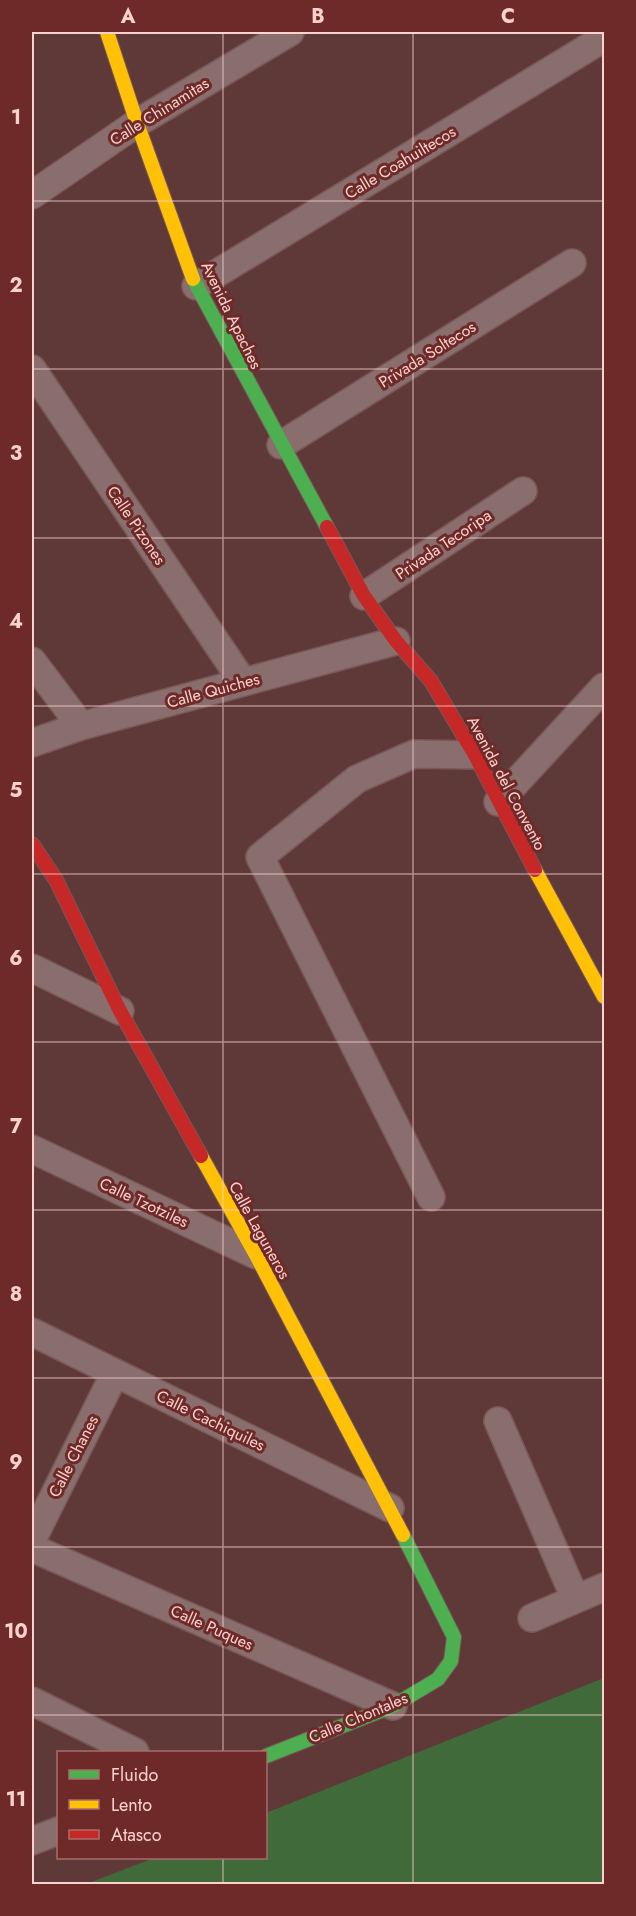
<svg xmlns="http://www.w3.org/2000/svg" width="636" height="1916" viewBox="0 0 636 1916" font-family="Jost,sans-serif">
  <style>
    .green { fill: #416a3b }
    .lines { fill: none; stroke-linecap: round; stroke-linejoin: round }
    .street-casing { stroke: #785756; stroke-width: 30 }
    .fast-casing { stroke: #785756; stroke-width: 16 }
    .slow-casing { stroke: #785756; stroke-width: 16 }
    .jam-casing { stroke: #785756; stroke-width: 16 }
    .street { stroke: #896e6d; stroke-width: 27 }
    .fast { stroke: #4caf50; stroke-width: 14 }
    .slow { stroke: #ffc107; stroke-width: 14 }
    .jam { stroke: #c62828; stroke-width: 14 }
    .grid { fill: none; stroke: #fbd1ce; stroke-width: 1.5; stroke-opacity: 0.55 }
    .labels { text-anchor: middle; stroke-width: 6; stroke-linejoin: round; paint-order: stroke }
    .street-label { font-size: 16px; fill: #fbd1ce; stroke: #6d2a29 }
    .neatline { fill: none; stroke: #fbd1ce; stroke-width: 2 }
    .grid-label { font-size: 20px; text-anchor: middle; font-weight: bold; fill: #fbd1ce }
  </style>
  <rect width="100%" height="100%" fill="#5e3938"/>
  <path class="green" d="M604 1678V1884H86L154 1858H266V1813Z"/>
  <g class="lines">
    <g class="street-casing">
      <path id="street" d="M32 195 137 123 290 32
        M196 286 604 38
        M32 369 243 682
        M281 445 572 263
        M364 596 523 491
        M32 661 81 726
        M32 743 81 726 396 641
        M498 802 604 687
        M32 968 120 1011
        M32 1149 256 1255
        M431 1197 260 857 357 779 414 754 475 755
        M32 1332 390 1508
        M498 1421 575 1598
        M32 1540 115 1373
        M32 1548 393 1706
        M532 1618 604 1587
        M32 1701 135 1752
        M32 1841 58 1831"/>
    </g>
    <g class="fast-casing">
      <path id="fast" d="M193 279 327 527
        M266 1756 393 1706 438 1679 451 1661 454 1637 403 1535"/>
    </g>
    <g class="slow-casing">
      <path id="slow" d="M107 32 137 123 193 279
        M535 870 604 997
        M201 1156 256 1255 403 1535"/>
    </g>
    <g class="jam-casing">
      <path id="jam" d="M327 527 364 596 396 641 431 681 475 755 535 870
        M32 844 56 880 120 1011 201 1156"/>
    </g>
    <use href="#street" class="street"/>
    <use href="#fast" class="fast"/>
    <use href="#slow" class="slow"/>
    <use href="#jam" class="jam"/>
  </g>
  <path class="grid" d="M223 32V1752M413 32V1884M32 201H604M32 369H604M32 538H604M32 706H604M32 874H604M32 1042H604M32 1210H604M32 1378H604M32 1547H604M32 1715H604M223 1858V1884"/>
  <g class="labels">
    <g class="street-label">
      <text transform="translate(159 111) rotate(-32)" y="6">Calle Chinamitas</text>
      <text transform="translate(400 162) rotate(-31)" y="6">Calle Coahuiltecos</text>
      <text transform="translate(232 315) rotate(64)" y="6">Avenida Apaches</text>
      <text transform="translate(427 354) rotate(-32)" y="6">Privada Soltecos</text>
      <text transform="translate(137 525) rotate(56)" y="6">Calle Pizones</text>
      <text transform="translate(443 544) rotate(-34)" y="6">Privada Tecoripa</text>
      <text transform="translate(213 690) rotate(-15)" y="6">Calle Quiches</text>
      <text transform="translate(507 783) rotate(62)" y="6">Avenida del Convento</text>
      <text transform="translate(144 1202) rotate(25)" y="6">Calle Tzotziles</text>
      <text transform="translate(260 1230) rotate(61)" y="6">Calle Laguneros</text>
      <text transform="translate(211 1420) rotate(26)" y="6">Calle Cachiquiles</text>
      <text transform="translate(73 1456) rotate(-63)" y="6">Calle Chanes</text>
      <text transform="translate(212 1627) rotate(24)" y="6">Calle Puques</text>
      <text transform="translate(358 1717) rotate(-23)" y="6">Calle Chontales</text>
    </g>
  </g>
  <rect width="636" height="1916" fill="none" stroke="#6d2a29" stroke-width="66"/>
  <rect x="57" y="1751" width="210" height="108" fill="#6d2a29" stroke="#a66d6b" stroke-width="1.5"/>
  <rect x="69" y="1770" width="30" height="9" fill="#4caf50" stroke="#a66d6b" stroke-width="1.5"/>
  <text x="111" y="1781" font-size="18" fill="#fbd1ce">Fluido</text>
  <rect x="69" y="1800" width="30" height="9" fill="#ffc107" stroke="#a66d6b" stroke-width="1.5"/>
  <text x="111" y="1811" font-size="18" fill="#fbd1ce">Lento</text>
  <rect x="69" y="1830" width="30" height="9" fill="#c62828" stroke="#a66d6b" stroke-width="1.5"/>
  <text x="111" y="1841" font-size="18" fill="#fbd1ce">Atasco</text>
  <rect x="33" y="33" width="570" height="1850" class="neatline"/>
  <g class="grid-label">
    <text x="128" y="23">A</text>
    <text x="318" y="23">B</text>
    <text x="508" y="23">C</text>
    <text x="16" y="124">1</text>
    <text x="16" y="292">2</text>
    <text x="16" y="460">3</text>
    <text x="16" y="628">4</text>
    <text x="16" y="797">5</text>
    <text x="16" y="965">6</text>
    <text x="16" y="1133">7</text>
    <text x="16" y="1301">8</text>
    <text x="16" y="1469">9</text>
    <text x="16" y="1638">10</text>
    <text x="16" y="1806">11</text>
  </g>
</svg>
